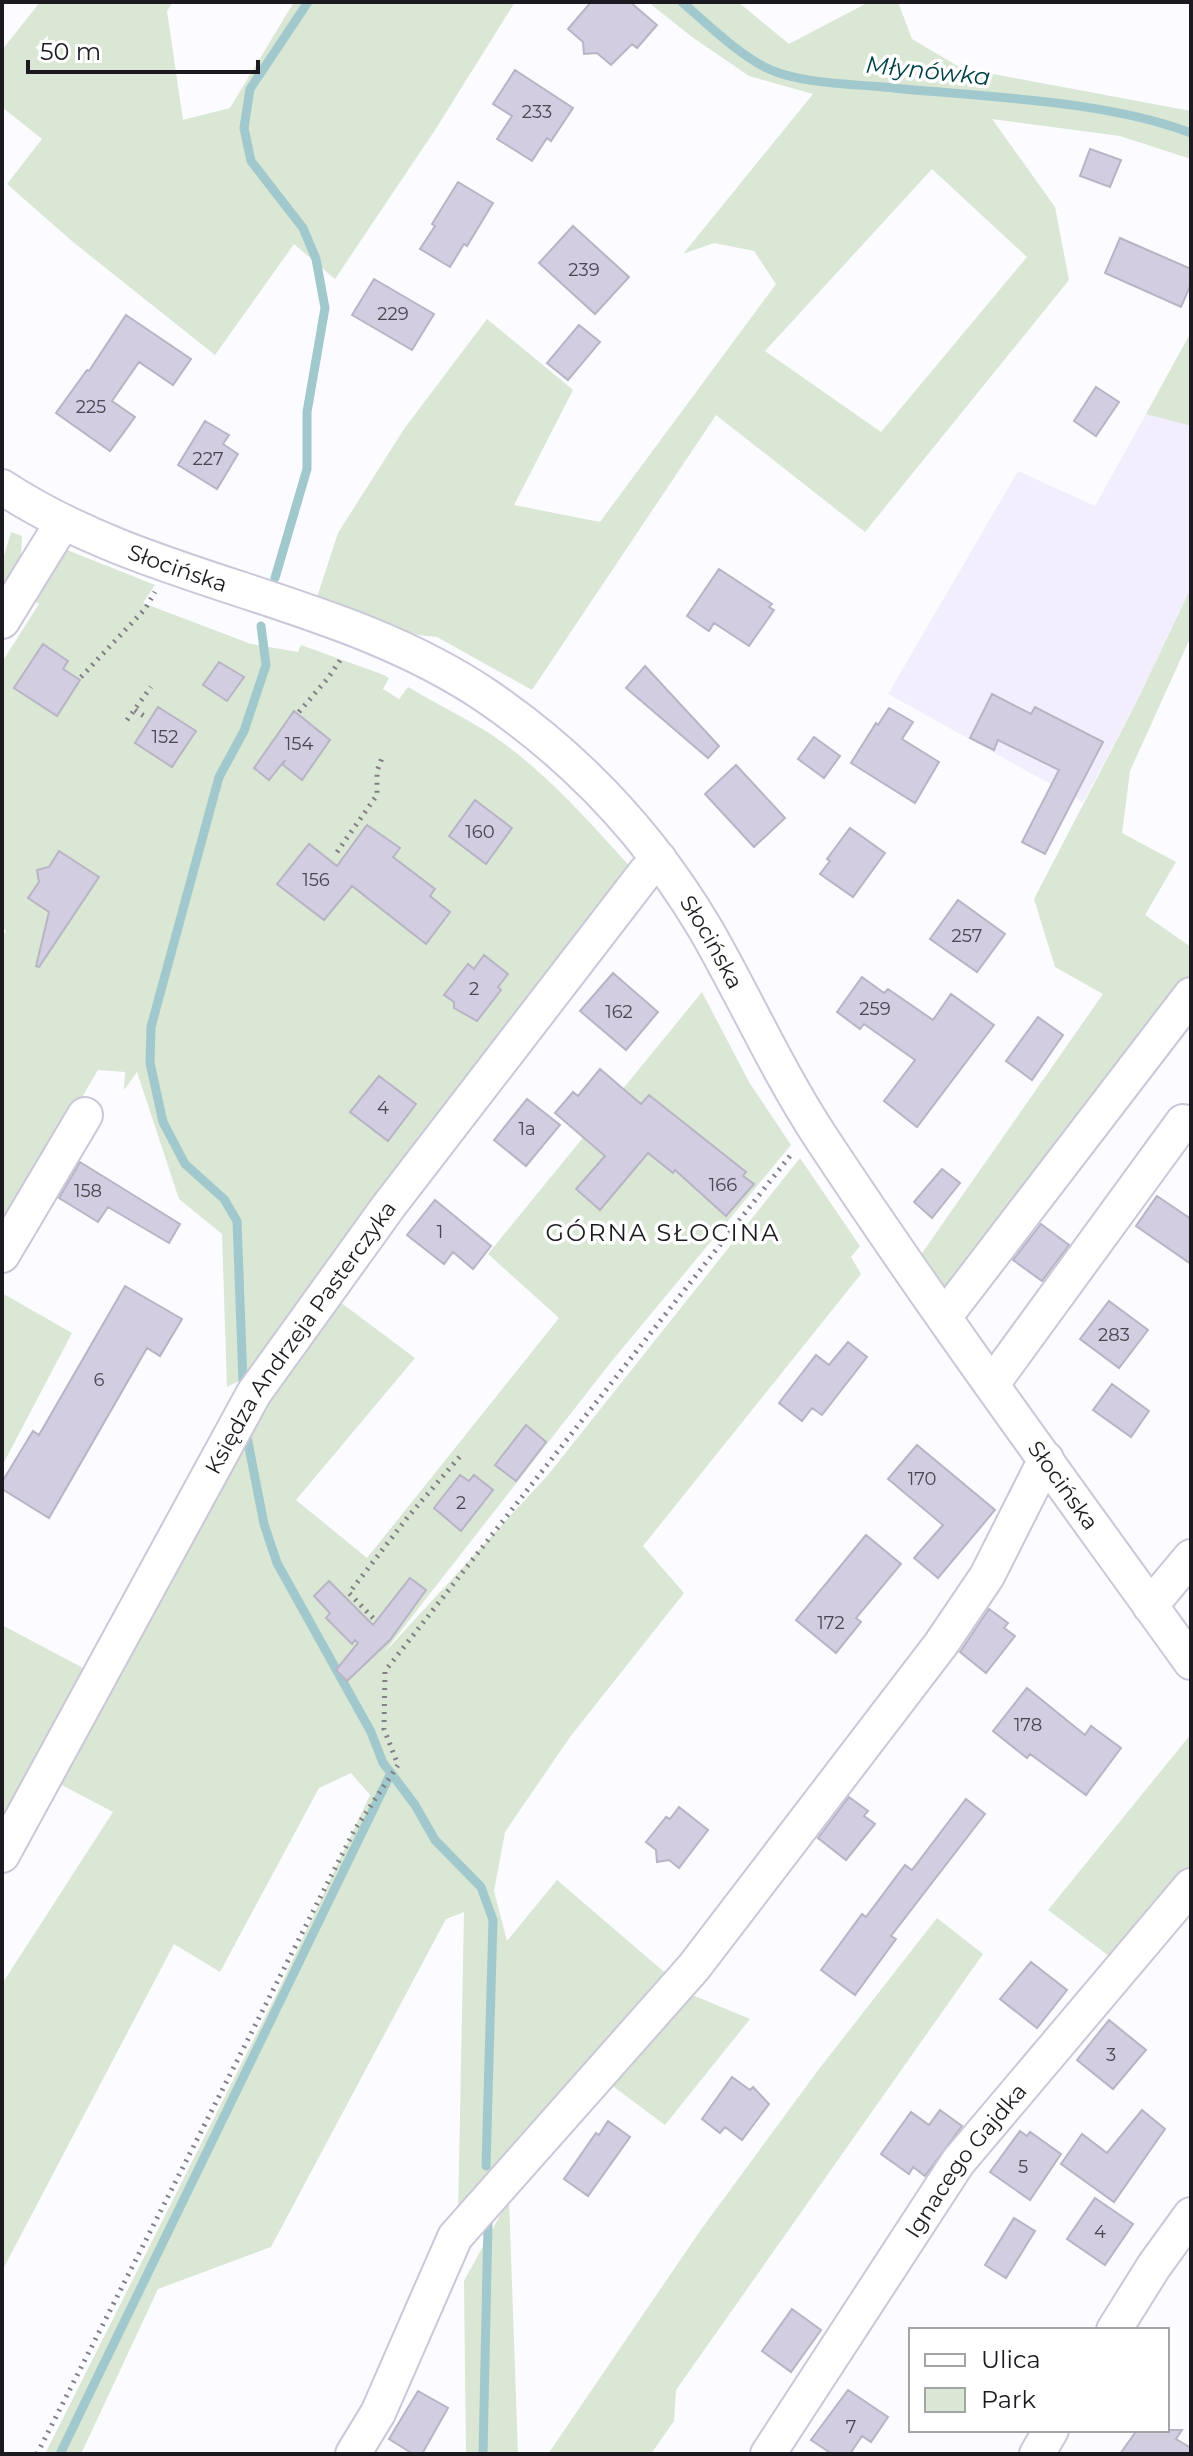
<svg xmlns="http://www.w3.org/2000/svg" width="1193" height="2456" viewBox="0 0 1193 2456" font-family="Montserrat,sans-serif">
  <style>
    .built { fill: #f2eefd }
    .green { fill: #d9e7d4; fill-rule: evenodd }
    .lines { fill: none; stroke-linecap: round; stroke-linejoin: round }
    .stream { stroke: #a1c9cd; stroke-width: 9 }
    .building { fill: #d2cde0; stroke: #b8b4c5; stroke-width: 2 }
    .minor-casing { stroke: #cbc7d9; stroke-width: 38 }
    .path { stroke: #828085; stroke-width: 5; stroke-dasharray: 2 6; stroke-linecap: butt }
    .minor { stroke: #fff; stroke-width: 34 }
    .labels { text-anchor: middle; stroke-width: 7; stroke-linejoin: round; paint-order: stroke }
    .number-label { font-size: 18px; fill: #4a4750 }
    .street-label { font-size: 22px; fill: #1c1a20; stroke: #fff }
    .water-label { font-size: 24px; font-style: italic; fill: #024247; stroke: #fff }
    .neighbourhood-label { font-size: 24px; letter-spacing: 2px; fill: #1c1a20; stroke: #fff }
  </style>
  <rect width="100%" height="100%" fill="#fcfbff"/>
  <path class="built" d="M1146 414 1191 426V588L1137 701 1083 802 888 694 1018 471 1095 506Z"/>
  <path class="green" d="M40 2H173L167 11 183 120 230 108 294 2H515L435 130 335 279 294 244 215 355 73 242 7 184 42 139 2 107V50Z
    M648 2H738L789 44 869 2H898L912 39 961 68 1191 111V159L1120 136 992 119 1055 207 1069 280 865 532 716 415 532 690 437 637 418 635 316 600 338 533 404 429 487 319 573 390 514 505 600 522 776 284 754 251 714 243 683 254 813 94 749 76 692 37ZM932 169 1027 257 881 432 765 351Z
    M1191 332V426L1146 414Z
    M11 532 22 536 20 571 2 599V563Z
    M62 548 155 585 143 603 251 644 298 652 301 645 384 675 389 678 383 689 399 699 408 687C435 703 463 717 489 733 544 770 588 820 632 869L259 1371 227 1387 222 1234 179 1199 137 1072 124 1090 125 1072 98 1070 2 1233V937L6 931 2 927V662L39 604 31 599Z
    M1191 588V636L1130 771 1122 833 1176 862 1145 915 1191 947V977L961 1281 949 1293 920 1256 1103 994 1055 967 1034 899 1137 701Z
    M702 992 749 1082 791 1145 611 1362 382 1655 548 1475 800 1158 860 1246 851 1257 861 1274 643 1546 684 1593 570 1737 505 1832 494 1891 507 1941 557 1880 670 1977 458 2216 464 1912 446 1919 271 2247 158 2289 81 2454H45L278 1991 370 1795 351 1773 319 1788 220 1972 174 1944 2 2271V1984L113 1812 58 1783 195 1525 332 1296 415 1358 296 1500 367 1558 559 1318 488 1254Z
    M2 1293 72 1333 2 1466Z
    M2 1625 83 1668 2 1822Z
    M1191 1734V1868L1113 1959 1048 1910Z
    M937 1918 983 1954 676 2390 674 2421 651 2454H548L700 2231 819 2069Z
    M690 1994 750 2019 665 2125 606 2081Z
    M509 2199 518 2454H466L464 2281Z"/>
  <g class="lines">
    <path class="stream" d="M682 2C705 22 741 57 769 69 798 83 851 84 883 87 979 97 1102 99 1191 133
      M275 578 307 469V412L325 308 316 259 303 228 251 161 244 128 250 89 308 2
      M243 1382 237 1221 224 1199 185 1164 163 1122 150 1063 151 1027 219 777 244 731 266 665 261 626
      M391 1773 415 1805 435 1840 481 1887 493 1920 486 2166
      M60 2454 391 1773 383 1763 371 1732 277 1563 264 1524 246 1432
      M483 2454 488 2222"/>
  </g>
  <path class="building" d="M591 2H630L657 25 637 48 632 44 611 65 597 53 584 54 583 42 568 29Z
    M515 70 573 108 551 141 547 138 532 161 497 139 512 116 493 104Z
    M1090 149 1121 160 1110 187 1080 176Z
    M458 182 493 203 467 246 464 244 450 267 420 249 435 226 432 224Z
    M573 226 629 277 595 314 539 263Z
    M1120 238 1191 269V284L1181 307 1105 273Z
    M374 279 434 314 412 350 352 315Z
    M126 315 191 359 173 385 139 362 112 401 135 417 110 451 56 413 87 370 89 371Z
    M579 325 600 342 568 380 547 363Z
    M1096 387 1119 402 1096 436 1074 421Z
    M205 421 229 435 223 444 238 454 217 489 178 465Z
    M719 569 772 604 769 607 774 610 749 646 714 623 709 631 687 616Z
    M43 644 68 661 63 669 80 680 57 716 14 688Z
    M219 662 244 677 227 701 203 685Z
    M645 666 719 746 708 758 626 688Z
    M992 694 1031 714 1035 707 1103 742 1045 854 1022 842 1059 770 998 740 994 750 970 738Z
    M158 707 196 731 172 767 135 743Z
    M889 708 913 722 902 739 939 762 915 803 851 763 876 723 878 725Z
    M294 711 330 740 302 780 283 765 285 760 269 780 254 768Z
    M814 737 840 756 824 778 798 759Z
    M736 765 785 818 754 847 705 794Z
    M475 800 512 828 486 864 449 836Z
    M367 825 400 848 393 857 435 889 430 896 450 912 426 944 352 886 324 920 277 884 309 844 337 866Z
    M850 828 885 853 853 897 820 874 830 861 827 859Z
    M59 851 99 877 39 967 36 966 49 912 28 898 39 882 37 870 49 867Z
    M958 900 1005 934 977 972 930 939Z
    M484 955 508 974 498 987 501 990 477 1021 454 1008V1002L444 995 468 964 474 969Z
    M613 973 658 1012 626 1050 580 1011Z
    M862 977 884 993 888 989 933 1020 951 994 994 1025 917 1127 884 1101 915 1060 864 1024 860 1029 837 1012Z
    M1038 1017 1063 1035 1032 1080 1006 1061Z
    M600 1069 641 1104 649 1095 746 1172 743 1176 754 1184 726 1216 675 1170 673 1173 648 1153 600 1210 576 1189 605 1156 555 1113 573 1092 578 1096Z
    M379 1076 416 1104 388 1141 350 1112Z
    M527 1099 560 1125 526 1166 494 1140Z
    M80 1162 180 1224 169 1243 108 1207 98 1222 59 1198Z
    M942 1169 960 1183 932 1218 914 1202Z
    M1157 1196 1191 1219V1264L1136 1226Z
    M435 1200 491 1246 473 1269 453 1252 444 1264 407 1235Z
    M1041 1224 1069 1245 1042 1281 1013 1260Z
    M125 1286 182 1319 160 1356 147 1348 49 1518 2 1489V1482L33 1431 39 1435Z
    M1109 1301 1148 1330 1119 1368 1080 1339Z
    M848 1342 867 1357 822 1415 812 1408 802 1421 779 1403 816 1355 829 1365Z
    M1112 1384 1149 1411 1131 1437 1093 1410Z
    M526 1425 546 1442 516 1481 495 1465Z
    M917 1445 995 1510 938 1578 914 1558 943 1525 888 1479Z
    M460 1475 469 1481 474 1475 493 1490 461 1531 434 1508Z
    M866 1535 901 1564 856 1618 861 1622 836 1653 796 1620Z
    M410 1578 426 1590 390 1640 347 1681 336 1670 358 1643 355 1640 352 1644 326 1618 330 1613 314 1596 329 1581 373 1625Z
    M989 1609 1008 1623 1004 1628 1015 1636 986 1673 960 1652Z
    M1027 1688 1085 1735 1091 1726 1121 1748 1086 1795 1030 1754 1027 1758 993 1731Z
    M849 1797 868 1811 864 1816 875 1824 846 1860 818 1838Z
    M966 1799 985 1814 891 1936 896 1939 855 1995 821 1970 862 1914 866 1917 905 1865 912 1870Z
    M679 1807 708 1830 679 1868 669 1860 657 1862 656 1850 646 1842 666 1817 670 1819Z
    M1031 1962 1067 1990 1037 2028 1000 1999Z
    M1109 2020 1146 2050 1113 2089 1077 2060Z
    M732 2077 750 2090 753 2087 769 2104 742 2140 725 2127 720 2133 702 2119Z
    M940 2110 962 2126 925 2176 913 2167 909 2174 881 2154 911 2112 929 2125Z
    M1142 2110 1165 2129 1114 2202 1061 2164 1082 2134 1107 2153Z
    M608 2121 630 2137 588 2196 564 2179 596 2133 599 2135Z
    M1020 2131 1027 2136 1030 2132 1061 2154 1030 2200 990 2172Z
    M1095 2198 1133 2224 1105 2265 1067 2239Z
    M1014 2218 1035 2231 1006 2278 985 2265Z
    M792 2309 821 2330 791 2372 762 2351Z
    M848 2390 888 2417 871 2442 862 2436 850 2454H832L811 2440Z
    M418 2391 448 2408 422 2454H413L389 2439Z
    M1137 2430H1182L1176 2439 1191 2448V2454H1120Z"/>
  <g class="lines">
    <g class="minor-casing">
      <g id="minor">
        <path id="s1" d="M2 487C151 585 340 596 488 697 577 758 651 837 706 930 745 998 777 1070 820 1136 938 1315 1066 1488 1191 1662"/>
        <path d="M2 621 63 522"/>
        <path d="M2 1255 85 1115"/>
        <path d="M945 1316 1191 995"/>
        <path d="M992 1384 1183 1122"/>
        <path d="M1150 1606 1191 1557"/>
        <path id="s2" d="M2 1855 254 1393 388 1207 645 873 659 859"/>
        <path d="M1114 2330 1154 2266 1191 2215"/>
        <path d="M353 2454 378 2413 455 2237 694 1967 941 1644 987 1576 1046 1459"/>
        <path id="s3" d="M768 2454 958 2162 1191 1886"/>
        <path d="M1037 2454 1051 2430"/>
      </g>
    </g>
    <path class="path" d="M81 677 145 609 155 592
      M135 710 144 716
      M299 712 328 678 343 656
      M127 720 151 687
      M337 852 377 795V771L382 758
      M373 1618 349 1593 407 1518 462 1454
      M37 2454 355 1829 398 1765 384 1729 385 1671 793 1152"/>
    <use href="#minor" class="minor"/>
  </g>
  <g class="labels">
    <g class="number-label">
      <text x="537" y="118">233</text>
      <text x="584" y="276">239</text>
      <text x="393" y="320">229</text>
      <text x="91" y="413">225</text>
      <text x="208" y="465">227</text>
      <text x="165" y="743">152</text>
      <text x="299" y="750">154</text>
      <text x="480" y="838">160</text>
      <text x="316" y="886">156</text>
      <text x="967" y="942">257</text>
      <text x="474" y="995">2</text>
      <text x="875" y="1015">259</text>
      <text x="619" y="1018">162</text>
      <text x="383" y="1114">4</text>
      <text x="527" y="1135">1a</text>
      <text x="723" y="1191">166</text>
      <text x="88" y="1197">158</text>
      <text x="440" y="1238">1</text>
      <text x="1114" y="1341">283</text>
      <text x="99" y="1386">6</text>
      <text x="922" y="1485">170</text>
      <text x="461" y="1509">2</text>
      <text x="831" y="1629">172</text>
      <text x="1028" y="1731">178</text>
      <text x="1111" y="2061">3</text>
      <text x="1023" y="2173">5</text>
      <text x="1100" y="2238">4</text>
      <text x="851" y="2433">7</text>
    </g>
    <g class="street-label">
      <text dy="8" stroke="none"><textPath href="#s1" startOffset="194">Słocińska</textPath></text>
      <text dy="8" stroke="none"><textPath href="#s1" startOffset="866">Słocińska</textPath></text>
      <text dy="8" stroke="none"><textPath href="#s2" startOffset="598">Księdza Andrzeja Pasterczyka</textPath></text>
      <text dy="8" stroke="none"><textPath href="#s1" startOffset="1514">Słocińska</textPath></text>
      <text dy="8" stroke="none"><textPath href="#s3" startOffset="354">Ignacego Gajdka</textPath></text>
    </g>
    <g class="water-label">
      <text transform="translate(928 71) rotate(6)" y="8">Młynówka</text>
    </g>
    <g class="neighbourhood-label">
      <text x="663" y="1241">GÓRNA SŁOCINA</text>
    </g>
  </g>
  <rect width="1193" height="2456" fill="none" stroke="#1c1a20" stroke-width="8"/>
  <rect x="909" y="2328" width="260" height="104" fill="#ffffff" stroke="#a4a3a6" stroke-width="2"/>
  <rect x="925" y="2354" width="40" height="12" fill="#ffffff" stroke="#a4a3a6" stroke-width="2"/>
  <text x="981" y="2368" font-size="24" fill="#1c1a20">Ulica</text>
  <rect x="925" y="2388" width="40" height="24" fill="#d9e7d4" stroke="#a4a3a6" stroke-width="2"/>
  <text x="981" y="2408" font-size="24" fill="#1c1a20">Park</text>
  <path d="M28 60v12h230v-12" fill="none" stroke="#1c1a20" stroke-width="4"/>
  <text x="40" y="60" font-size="24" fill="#1c1a20" stroke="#ffffff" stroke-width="6" paint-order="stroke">50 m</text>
</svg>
